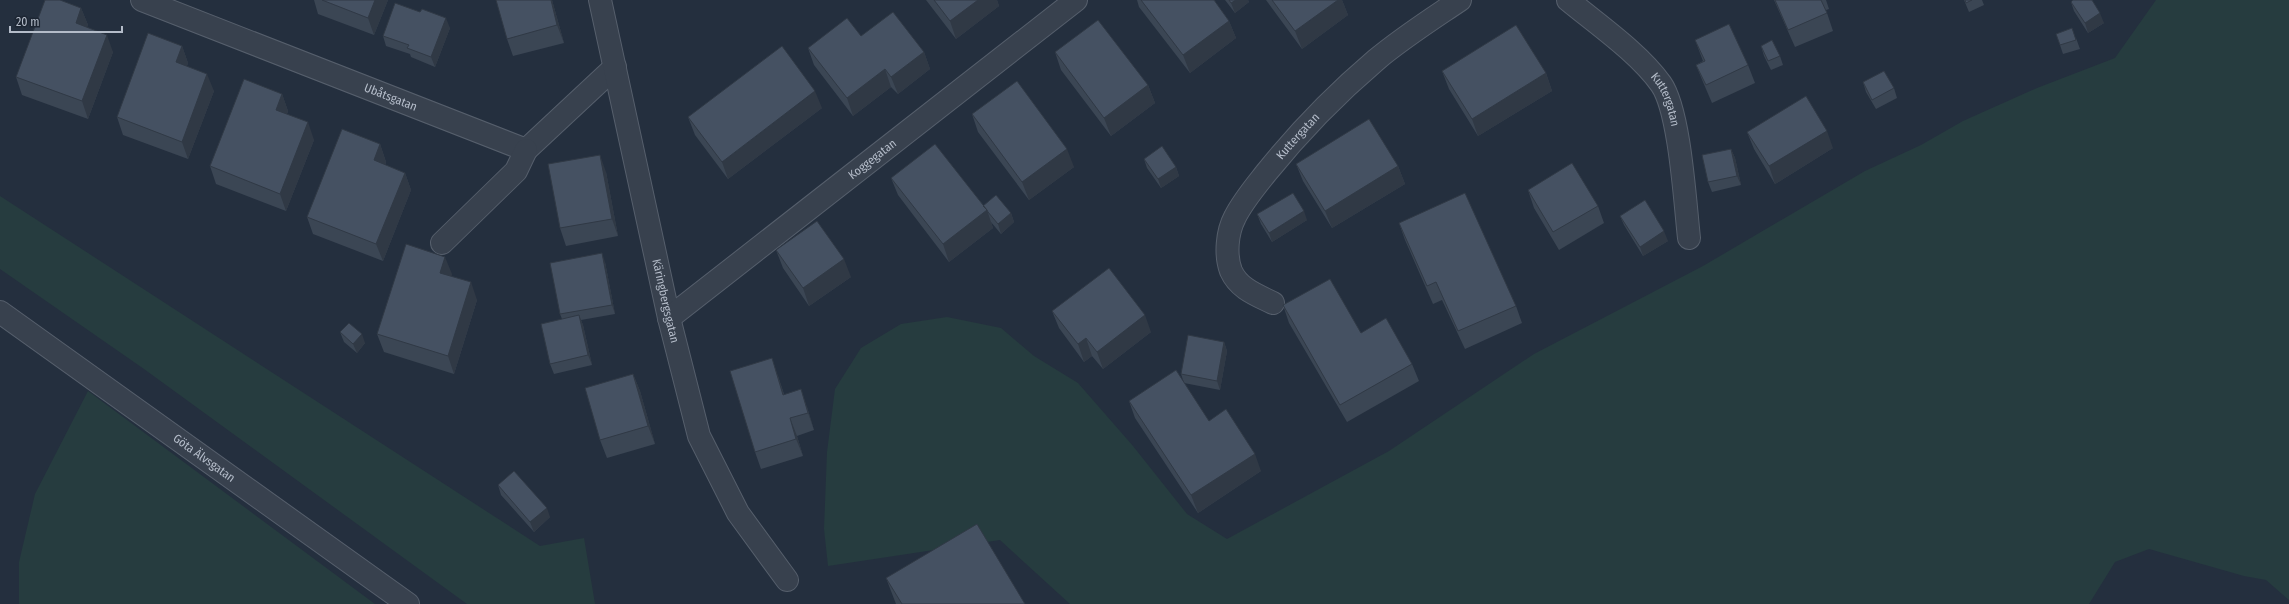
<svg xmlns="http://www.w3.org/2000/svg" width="2289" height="604" viewBox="0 0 2289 604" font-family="'Fira Sans Condensed',sans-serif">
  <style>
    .green { fill: #263c3f }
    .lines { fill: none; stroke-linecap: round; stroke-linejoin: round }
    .minor-casing { stroke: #565f6c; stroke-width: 24 }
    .minor { stroke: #38414e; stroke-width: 22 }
    .wall { fill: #3b4654 }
    .shaded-wall { fill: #303945 }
    .building { fill: #455162; stroke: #303945 }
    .labels { text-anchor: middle; stroke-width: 3.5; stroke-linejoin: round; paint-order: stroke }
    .street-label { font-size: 12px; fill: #b4bcc9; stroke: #1d2633 }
  </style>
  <rect width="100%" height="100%" fill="#242f3e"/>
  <path class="green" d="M2156 0H2289V600L2266 580 2244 576 2149 549 2115 562 2089 604H1070L1000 540 828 566 824 529 827 452 835 389 861 348 901 324 947 317 1001 328 1034 356 1078 383 1133 446 1187 514 1227 539 1389 451 1534 354 1703 266 1865 171 1921 145 1963 121 2037 88 2115 58Z
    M0 196 540 546 584 538 595 604H467L144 369 0 269Z
    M88 391 375 604H19V562L35 494Z"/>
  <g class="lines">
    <g class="minor-casing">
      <g id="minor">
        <path id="s1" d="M142 0 526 150 615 67"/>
        <path id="s2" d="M600 0 669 318 699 436 738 513 787 580"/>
        <path id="s3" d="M1568 0C1597 24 1639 53 1661 84 1680 111 1685 203 1689 238"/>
        <path d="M442 243 516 171 526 150"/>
        <path id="s4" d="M1273 303C1257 295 1239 289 1231 271 1225 255 1227 232 1235 217 1243 201 1255 187 1266 173 1299 132 1336 94 1376 60 1402 38 1432 19 1460 0"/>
        <path id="s5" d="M0 312 408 604"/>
        <path id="s6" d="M669 318 1076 0"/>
      </g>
    </g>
    <use href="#minor" class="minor"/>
  </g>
  <path class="wall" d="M314 0H388L374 35 318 14Z
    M552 0 564 43 513 56 507 39Z
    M926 0H997L999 6 956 39Z
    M1137 0H1214L1229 21 1236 38 1190 73 1139 7Z
    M1225 0H1248L1249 2 1235 13Z
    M1266 0H1342L1348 15 1302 49Z
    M1774 0H1826L1829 9 1826 10 1833 31 1795 47Z
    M1964 0H1982L1984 5 1969 12Z
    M2071 2 2104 23 2088 33 2074 11Z
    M81 8 88 25 87 27 113 52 88 119 22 95 16 77Z
    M420 12 450 28 435 67 411 57 410 54 386 46 383 36Z
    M861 36 924 52 930 69 898 94 891 87 853 116 814 65 808 48Z
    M2076 38 2080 49 2063 54 2060 45Z
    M1695 40 1748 65 1755 83 1712 103 1703 82 1696 65 1703 61Z
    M182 46 188 63 187 66 214 91 188 159 123 135 117 117Z
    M1761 46 1780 56 1783 65 1771 70 1764 56Z
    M1055 52 1148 85 1155 103 1111 136 1061 70Z
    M1442 71 1546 73 1552 91 1478 136 1449 89Z
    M1863 82 1894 88 1897 98 1876 109 1866 92Z
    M282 94 288 111 287 114 314 140 286 211 216 184 210 166Z
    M822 108 728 179 695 135 688 117Z
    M972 114 1074 167 1029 200 978 132Z
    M1747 132 1833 148 1775 184 1754 149Z
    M380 144 386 162 385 165 405 173 411 190 383 261 313 234 307 217Z
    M1731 149 1735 158 1741 185 1712 192 1708 182Z
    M1144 159 1176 167 1179 176 1161 188 1147 168Z
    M1296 164 1398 166 1405 184 1332 228 1303 181Z
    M606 172 618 236 566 246 560 228Z
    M891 178 983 206 1011 213 1014 222 1001 234 991 222 993 228 949 262 898 195Z
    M1528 190 1598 206 1604 223 1559 250 1534 208Z
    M1257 214 1307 220 1272 242 1261 224Z
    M1620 216 1668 241 1643 256 1624 225Z
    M1399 223 1516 306 1522 323 1465 349 1442 300 1433 304 1405 240Z
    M776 250 851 277 809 306 783 268Z
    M605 262 615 314 581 320 583 325 592 365 554 374 550 364 562 319 560 314Z
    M452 274 451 276 477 300 454 374 384 352 377 334Z
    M1283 305 1361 333 1412 364 1419 381 1347 422 1289 323Z
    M1052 311 1151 332 1103 369 1092 356 1084 362 1059 328Z
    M340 332 365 343 357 353 344 342Z
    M1224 342 1227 351 1220 390 1184 383 1181 374Z
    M633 374 640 391 655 444 607 458 600 440Z
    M778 376 784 394 807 407 814 430 797 436 803 456 761 469 755 452Z
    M1129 401 1209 421 1261 471 1198 513 1135 418Z
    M498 485 550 517 534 532 501 495Z
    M886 578 1025 604H896Z"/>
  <path class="shaded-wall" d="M375 0H388L374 35 368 18Z
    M551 0H552L564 43 557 25Z
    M978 0H997L999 6 956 39 950 21Z
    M1236 0H1248L1249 2 1235 13 1231 3Z
    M1338 0H1342L1348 15 1302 49 1295 31Z
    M81 8 88 25 82 40 76 23Z
    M2100 13 2104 23 2088 33 2085 23Z
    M446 18 450 28 435 67 431 57Z
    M1229 21 1236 38 1190 73 1183 55Z
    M107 35 113 52 88 119 82 101Z
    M182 46 188 63 182 80 176 62Z
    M924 52 930 69 898 94 891 77Z
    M885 69 891 87 853 116 847 98Z
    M1546 73 1552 91 1478 136 1472 119Z
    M207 74 214 91 188 159 182 142Z
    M1148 85 1155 103 1111 136 1104 118Z
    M815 91 822 108 728 179 722 162Z
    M282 94 288 111 282 127 276 110Z
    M308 122 314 140 286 211 280 194Z
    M1827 131 1833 148 1775 184 1769 166Z
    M380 144 386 162 380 178 374 160Z
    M1067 149 1074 167 1029 200 1022 182Z
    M1731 149 1735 158 1741 185 1737 176Z
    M600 155 606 172 618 236 612 219Z
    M1398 166 1405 184 1332 228 1325 211Z
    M1176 167 1179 176 1161 188 1158 179Z
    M405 173 411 190 383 261 376 244Z
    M987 210 993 228 949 262 943 244Z
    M1304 211 1307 220 1272 242 1269 233Z
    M1011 213 1014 222 1001 234 998 224Z
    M1664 231 1668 241 1643 256 1640 247Z
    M602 253 605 262 615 314 612 305Z
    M445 257 452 274 447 291 440 273Z
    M844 259 851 277 809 306 803 288Z
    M471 282 477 300 454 374 448 356Z
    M579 315 583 325 592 365 588 355Z
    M1145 315 1151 332 1103 369 1097 352Z
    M362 334 365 343 357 353 353 344Z
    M1086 338 1092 356 1084 362 1078 344Z
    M1224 342 1227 351 1220 390 1217 381Z
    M772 358 778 376 789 412 783 395Z
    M633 374 640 391 655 444 648 426Z
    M801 389 807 407 814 430 808 413Z
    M790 418 797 436 803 456 796 439Z
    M1255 454 1261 471 1198 513 1191 495Z
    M547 508 550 517 534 532 530 522Z"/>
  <path class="building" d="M45 0H60L81 8 76 23 107 35 82 101 16 77Z
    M322 0H375L368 18Z
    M496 0H551L557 25 507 39Z
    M934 0H978L950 21Z
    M1141 0H1214L1229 21 1183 55Z
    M1229 0H1236L1231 3Z
    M1272 0H1338L1295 31Z
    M1775 0H1821L1827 13 1788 30Z
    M1965 0H1972L1966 3Z
    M2073 0H2092L2100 13 2085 23 2071 2Z
    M395 3 420 12 422 9 446 18 431 57 407 48 409 45 383 36Z
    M893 12 924 52 891 77 885 69 847 98 808 48 847 18 861 36Z
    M1098 20 1148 85 1104 118 1055 52Z
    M1729 24 1748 65 1706 85 1696 65 1705 61 1695 40Z
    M1516 25 1546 73 1472 119 1442 71Z
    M2072 28 2076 40 2060 45 2056 34Z
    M148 33 182 46 176 62 207 74 182 142 117 117Z
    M1772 40 1780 56 1768 61 1761 46Z
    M782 46 815 91 722 162 688 117Z
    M1884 71 1894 88 1872 100 1863 82Z
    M244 79 282 94 276 110 308 122 280 194 210 166Z
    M1017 81 1067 149 1022 182 972 114Z
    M1806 96 1827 131 1769 166 1747 132Z
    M1369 119 1398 166 1325 211 1296 164Z
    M342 129 380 144 374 160 405 173 376 244 307 217Z
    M935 144 987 210 943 244 891 178Z
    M1162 146 1176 167 1158 179 1144 159Z
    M1731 149 1737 176 1708 182 1702 155Z
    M600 155 612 219 560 228 548 164Z
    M1572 163 1598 206 1553 232 1528 190Z
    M1293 193 1304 211 1269 233 1257 214Z
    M1465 193 1516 306 1458 331 1436 282 1427 286 1399 223Z
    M996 195 1011 213 998 224 988 212 987 210 983 206Z
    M1645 200 1664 231 1640 247 1620 216Z
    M817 221 844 259 803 288 776 250Z
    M406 244 445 257 440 273 471 282 448 356 377 334Z
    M602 253 612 305 560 314 550 263Z
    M1109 268 1145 315 1097 352 1086 338 1078 344 1052 311Z
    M1330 279 1361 333 1386 318 1412 364 1340 405 1283 305Z
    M579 315 588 355 550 364 541 324Z
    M349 323 362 334 353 344 340 332Z
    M1188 335 1224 342 1217 381 1181 374Z
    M772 358 783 395 801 389 808 413 790 418 796 439 755 452 730 371Z
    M1176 370 1209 421 1226 409 1255 454 1191 495 1129 401Z
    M633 374 648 426 600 440 585 388Z
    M514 471 547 508 530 522 498 485Z
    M977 524 1025 604H902L886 578Z"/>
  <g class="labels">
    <g class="street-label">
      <text dy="4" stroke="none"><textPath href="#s1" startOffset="267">Ubåtsgatan</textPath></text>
      <text dy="4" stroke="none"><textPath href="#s3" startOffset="142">Kuttergatan</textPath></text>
      <text dy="4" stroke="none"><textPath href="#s4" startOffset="212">Kuttergatan</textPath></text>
      <text dy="4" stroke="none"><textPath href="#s6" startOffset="258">Koggegatan</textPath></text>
      <text dy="4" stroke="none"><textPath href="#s2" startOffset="308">Käringbergsgatan</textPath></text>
      <text dy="4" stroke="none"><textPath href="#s5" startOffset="251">Göta Älvsgatan</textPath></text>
    </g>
  </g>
  <path d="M10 26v6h112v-6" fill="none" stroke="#b4bcc9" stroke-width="2"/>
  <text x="16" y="26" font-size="12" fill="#b4bcc9" stroke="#1d2633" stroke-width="3" paint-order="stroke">20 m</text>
</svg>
